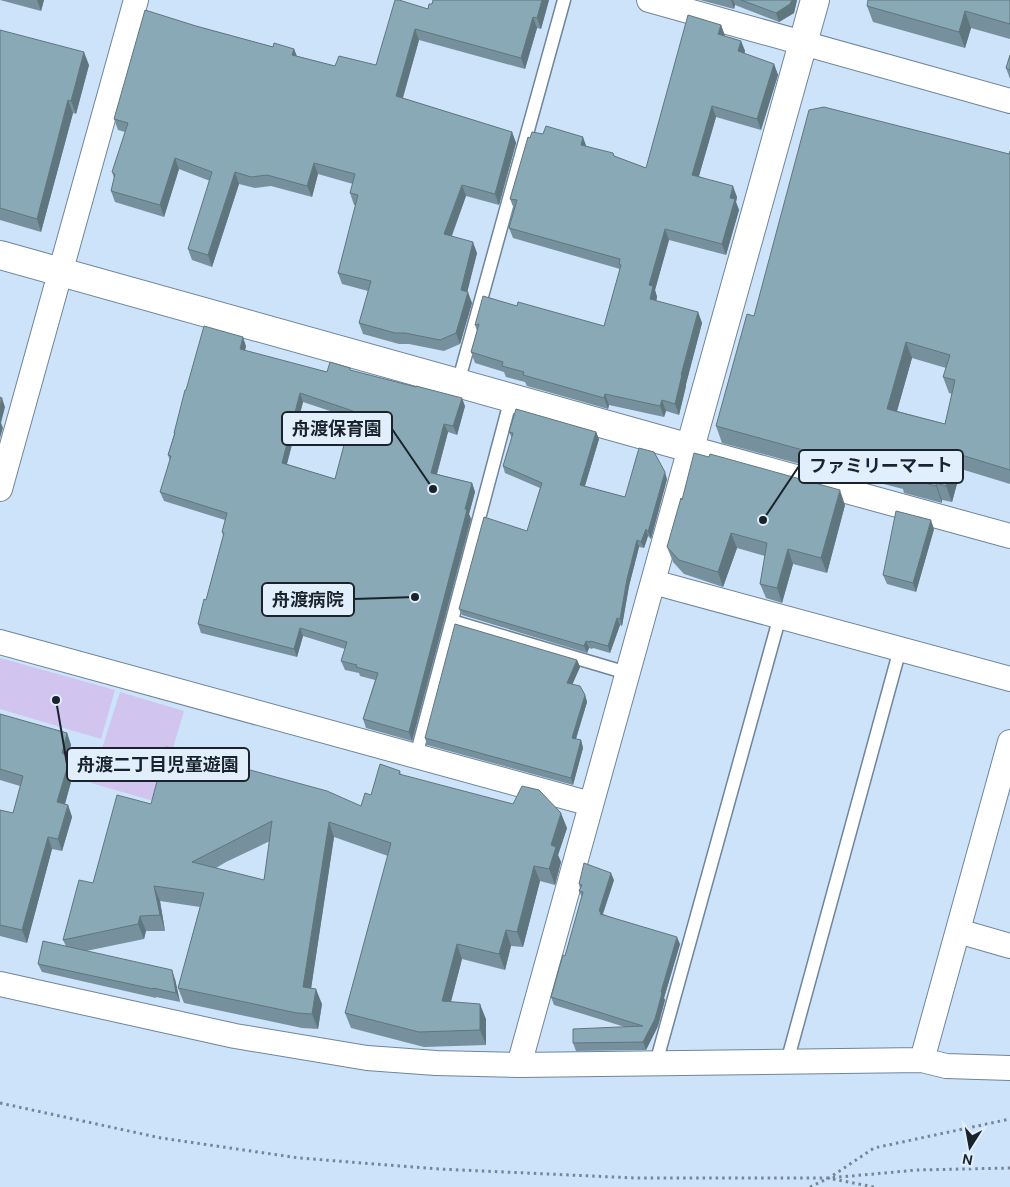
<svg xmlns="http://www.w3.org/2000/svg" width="1010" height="1187" viewBox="0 0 1010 1187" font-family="'DM Sans','Noto Sans JP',sans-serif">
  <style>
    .green { fill: #d1c5ef }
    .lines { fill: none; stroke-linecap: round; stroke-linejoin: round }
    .lane-casing { stroke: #70859a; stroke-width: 15 }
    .street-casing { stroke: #70859a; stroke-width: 26 }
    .secondary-casing { stroke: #70859a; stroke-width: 30 }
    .path { stroke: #768696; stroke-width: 3; stroke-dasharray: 2.5 4; stroke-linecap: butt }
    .lane { stroke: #fff; stroke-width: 12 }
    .street { stroke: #fff; stroke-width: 24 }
    .secondary { stroke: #fff; stroke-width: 28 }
    .wall { fill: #76919d; fill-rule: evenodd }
    .shaded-wall { fill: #60767f }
    .building { fill: #89a9b6; stroke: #60767f; fill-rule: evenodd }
    .leader { fill: none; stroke: #1a232b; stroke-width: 2 }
    .callout-dot { fill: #1a232b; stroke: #e1effd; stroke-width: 2 }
    .callout { fill: #e1effd; stroke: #1a232b; stroke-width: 2 }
    .callout-label { font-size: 18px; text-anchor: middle; font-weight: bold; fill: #1a232b }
  </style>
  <rect width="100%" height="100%" fill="#cce3fa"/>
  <path class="green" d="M0 658 115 690 101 739 0 709Z
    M120 692 184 711 157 802 91 783Z"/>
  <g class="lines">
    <g class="lane-casing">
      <path id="lane" d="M458 383 564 0
        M452 621 627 673
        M416 756 511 398
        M787 1062 900 649
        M656 1063 780 616"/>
    </g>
    <g class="street-casing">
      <path id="street" d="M649 0 1010 101
        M0 489 136 0
        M653 582 1010 679
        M0 642 591 804
        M958 931 1010 946
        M0 984 235 1036 367 1058 436 1063 519 1065 922 1060 946 1066 1010 1068
        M922 1060 1010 742
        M519 1065 690 448 1010 536"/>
    </g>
    <g class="secondary-casing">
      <path id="secondary" d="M0 255 690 448 815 0"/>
    </g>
    <path class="path" d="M0 1103 161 1138 299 1158 439 1169 635 1178H829L917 1170 1010 1168
      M833 1179 874 1187
      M810 1187 829 1178 874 1148 1010 1119"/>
    <use href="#lane" class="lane"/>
    <use href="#street" class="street"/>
    <use href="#secondary" class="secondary"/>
  </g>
  <path class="wall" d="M0 0H44L41 11Z
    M433 0H549L541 29 537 28 525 69 419 40 403 98 512 132 516 143 499 205 466 196 452 236 477 253 467 292 472 303 460 344 444 351 409 344H399L363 334 359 323 368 291 342 284 338 273 356 205H354L350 193 353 184 318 174 312 197 271 186 255 188 239 184 212 267 192 260 188 249 210 181 179 169 164 217 115 202 111 191 114 178 112 172 125 132 118 130 114 119 196 26 273 47 294 49 297 56 335 66 376 65 432 4Z
    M700 0H797L794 13 779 22 735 5 734 9Z
    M1010 0V39L971 28 965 48 873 22 867 6Z
    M721 25 725 36 741 41 745 51 744 54 774 64 778 75 761 130 716 117 699 176 737 197 736 202 739 210 726 255 669 240 655 290 657 297 656 301 698 312 702 323 686 384V386L679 415 666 411 664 417 609 405 608 409 527 386 525 382 506 377 504 372 475 363 471 352 477 331 475 325 517 306 604 326 620 269 513 238 509 228 514 209 510 199 530 138 587 146 646 168Z
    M0 30 89 65 76 114 73 113 41 232 0 220Z
    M1010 55V79L1006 68Z
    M1010 151V484L961 469 952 502 942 500V503L904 493 903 489 853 476 852 478 722 443 716 426 754 316 1009 154ZM912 358 946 368 943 377 949 393 952 394 945 424 897 411Z
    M246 346 245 351 327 372 351 370 465 406 457 435 448 432 437 474 472 483 475 492 469 514 471 519 412 741 366 728 363 719 375 680 360 676 359 673 345 670 341 661 345 649 303 636 297 657 201 633 198 624 206 600 223 536 222 532 225 520 164 501 160 492 170 461 168 455 174 434V433L186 390ZM303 402 351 418 335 479 287 464Z
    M509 432H596L599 439 585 486 625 497 667 479 651 539 648 536 644 548 639 547 629 586 622 626 620 625 610 653 593 648 592 649 589 648 587 653 462 615 459 609 527 531 540 488 505 473 503 466 512 438Z
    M682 500 845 505 827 573 793 564 782 603 766 598 760 584 765 556 737 548 723 587 684 574 673 562 667 547Z
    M934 529 916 592 887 584 883 575Z
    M577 660 580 667 572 684 585 695 587 702 576 739 581 740 583 748 573 785 427 745 425 738Z
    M0 714 67 733 71 745 68 757 74 771 65 804 68 805 72 817 62 851 52 849 27 943 0 936V810L13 813 20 786 0 780Z
    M400 771 401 775 567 828 558 855 561 862 555 885 540 881 523 947 511 946 505 970 462 959 451 1002 486 1019V1045L424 1047 351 1028 345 1013 388 856 334 837 311 988 322 1004 318 1029 302 1028 184 1003 178 988 200 907 160 901 165 931H146L144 939 86 951 175 979 180 1002 156 997V998L42 972 38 964 66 946 63 940 93 883 151 804 361 806 371 795ZM270 841 264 880 216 868 226 862Z
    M614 880 603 914 680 944 664 998 665 1000 658 1026 646 1050 576 1051 573 1043 625 1027 554 1005 551 997 565 956 582 897 579 891 580 889 579 884Z"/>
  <path class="shaded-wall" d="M37 0H44L41 11Z
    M542 0H549L541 29 537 18Z
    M731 0H733L735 5 734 9Z
    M792 0H797L794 13 779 22 776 13Z
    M965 11 971 28 965 48 959 32Z
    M533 17 537 28 525 69 521 58Z
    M721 25 725 36 722 45 718 34Z
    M415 29 419 40 400 107 396 96Z
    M741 41 745 51 742 62 738 51Z
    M294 49 298 60 292 55Z
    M84 52 89 65 76 114 71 101Z
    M774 64 778 75 761 130 757 119Z
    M68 100 73 113 41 232 37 219Z
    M712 106 716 117 696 186 692 175Z
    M512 132 516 143 499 205 495 194Z
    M583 137 587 148 581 145Z
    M175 158 179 169 164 217 160 205Z
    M314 163 318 174 312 197 307 186Z
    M235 172 239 184 212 267 208 255Z
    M462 185 466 196 448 245 444 234Z
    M733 186 737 197 736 202 739 210 726 255 722 244 730 198Z
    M665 229 669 240 655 290 657 297 654 310 650 299 649 285Z
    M473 242 477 253 465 301 461 290Z
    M468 292 472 303 460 344 456 333Z
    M698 312 702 323 686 384V386L679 415 675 404 681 375Z
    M243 337 246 346 243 358 240 349Z
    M906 342 912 358 893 425 887 409Z
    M300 393 303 402 285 471 282 463Z
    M605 394 609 405 608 409 604 398Z
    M2 398 5 407 1 423 3 428 0 438V407Z
    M462 398 465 406 457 435 453 426Z
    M662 400 666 411 664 417 660 406Z
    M444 424 448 432 435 481 431 473Z
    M596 432 599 439 583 492 580 485Z
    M955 453 961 469 952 502 946 486Z
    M847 459 853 476 852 478 846 462Z
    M665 472 667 479 651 539 648 532Z
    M472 483 475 492 469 514 471 519 412 741 409 732Z
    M936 483 942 500V503L936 486Z
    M840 490 845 505 827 573 821 558Z
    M931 520 934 529 916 592 913 583Z
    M646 529 648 536 644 548 641 542Z
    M731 533 737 548 723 587 718 572Z
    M637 540 639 547 629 586 622 626 620 619 627 579Z
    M788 549 793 564 782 603 777 588Z
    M617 618 620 625 610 653 608 646Z
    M300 628 303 636 297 657 294 649Z
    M586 641 589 648 587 653 584 646Z
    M577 660 580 667 570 690 567 683Z
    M585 695 587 702 574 745 572 738Z
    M67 733 71 745 66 766 62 753Z
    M581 740 583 748 573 785 571 778Z
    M70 758 74 771 62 814 57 802Z
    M68 805 72 817 62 851 58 839Z
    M561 813 567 828 558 855 561 862 555 885 549 869 551 845Z
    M329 822 334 837 309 1002 303 987Z
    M48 837 52 849 27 943 22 930Z
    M534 866 540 881 523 947 517 932Z
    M611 873 614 880 602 916 599 911Z
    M154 886 160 901 165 931 160 915Z
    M140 916 146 931 144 939 138 924Z
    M506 930 511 946 505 970 499 954Z
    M677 937 680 944 664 998 665 1000 658 1026 646 1050 643 1042 661 992Z
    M457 944 462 959 447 1016 442 1001Z
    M172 970 175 979 180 1002 176 993Z
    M316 989 322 1004 318 1029 312 1014Z
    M480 1004 486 1019V1045L480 1030Z"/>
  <path class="building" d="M395 0H399L428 9 429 4H432L433 0H542L537 18 533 17 521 58 415 29 396 96 512 132 495 194 462 185 444 234 473 242 461 290 468 292 456 333 440 340 405 333H395L359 323 371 281 338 273 358 195 350 193 355 174 314 163 307 186 267 175 251 177 235 172 208 255 188 249 212 172 175 158 160 205 111 191 115 174 112 172 128 123 114 119 145 10 196 26 273 47 274 43 294 49 292 55 335 66 339 56 376 65Z
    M741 0H792L790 4 776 13Z
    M868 0H1010V24L965 11 959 32 867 6Z
    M688 15 721 25 718 34 741 41 738 51 774 64 757 119 712 106 692 175 733 186 730 198 735 199 722 244 665 229 649 285 653 286 650 299 698 312 681 375H682L675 404 662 400 660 406 605 394 604 398 523 375 524 372 502 366 503 362 471 352 479 324 475 325 483 296 517 306 518 302 604 326 621 265 619 264 620 259 509 228 517 200 510 199 528 137 530 138 532 132 543 134 546 126 583 137 581 145 613 153 614 156 646 168Z
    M0 30 84 52 71 101 68 100 37 219 0 208Z
    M1010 55V70L1006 68Z
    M824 107 1009 154 1010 151V470L955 453 946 486 936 483V486L898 476 899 473 847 459 846 462 716 426 747 314 754 316 809 110ZM906 342 950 355 943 377 955 380 945 424 887 409Z
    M204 326 243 337 240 349 327 372 330 362 350 368V370L416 387V386L462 398 453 426 444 424 431 473 472 483 465 509 467 510 409 732 363 719 378 673 356 667 357 665 341 661 347 642 300 628 294 649 198 624 204 599 206 600 224 533 222 532 227 513 160 492 171 456 168 455 175 433H174L185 390H186ZM300 393 353 411 335 479 282 463Z
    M0 397 2 398 0 407Z
    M516 409 596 432 580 485 625 497 639 448 654 452 665 472 648 532 646 529 641 542 637 540 627 579 620 619 617 618 608 646 590 641V642L586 641 584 646 459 609 484 517 527 531 542 483 503 466 513 433 509 432Z
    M694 453 709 457 710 454 840 490 821 558 788 549 777 588 760 584 767 543 731 533 718 572 679 560 667 547 681 498 682 500Z
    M896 511 931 520 913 583 883 575Z
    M455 624 577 660 567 683 580 686 585 695 572 738 581 740 571 778 425 738Z
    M0 714 67 733 62 753 70 758 57 802 68 805 58 839 48 837 22 930 0 925V810L13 813 23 776 0 769Z
    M166 747 327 791 361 806 365 793 371 795 380 764 400 771 399 774 513 804 522 786 539 790 561 813 551 845 556 847 549 869 534 866 517 932 506 930 499 954 457 944 442 1001 480 1004V1030L419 1032 345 1013 391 843 329 822 303 987 316 989 312 1014 297 1013 178 988 204 893 154 886 160 915 140 916 138 924 63 940 79 880 93 883 117 795 151 804ZM272 821 264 880 192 862Z
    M584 863 611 873 599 911 601 912 600 914 677 937 661 992 662 993 655 1019 643 1042 573 1043V1029L643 1026 551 997 563 955 565 956 583 892 579 891 582 885 579 884Z
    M43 941 172 970 176 993 153 988V989L38 964Z"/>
  <path class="leader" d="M433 489L392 429M763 520L799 466M415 597L354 599M56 700L67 764"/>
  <g class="callout-dot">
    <circle cx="433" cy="489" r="5"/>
    <circle cx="763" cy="520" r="5"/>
    <circle cx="415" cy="597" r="5"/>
    <circle cx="56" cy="700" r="5"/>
  </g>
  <g class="callout">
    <rect x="282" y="412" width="110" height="33" rx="5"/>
    <rect x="799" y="450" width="164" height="33" rx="5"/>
    <rect x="262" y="583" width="92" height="33" rx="5"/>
    <rect x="67" y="748" width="182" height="33" rx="5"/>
  </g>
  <g class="callout-label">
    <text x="337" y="435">舟渡保育園</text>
    <text x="881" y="472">ファミリーマート</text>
    <text x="308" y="606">舟渡病院</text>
    <text x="158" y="771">舟渡二丁目児童遊園</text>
  </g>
  <g transform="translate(970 1147) rotate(191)" stroke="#e1effd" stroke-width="4" paint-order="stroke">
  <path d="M0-4L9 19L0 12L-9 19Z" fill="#1a232b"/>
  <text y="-8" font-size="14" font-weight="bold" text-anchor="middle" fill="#1a232b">N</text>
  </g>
</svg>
